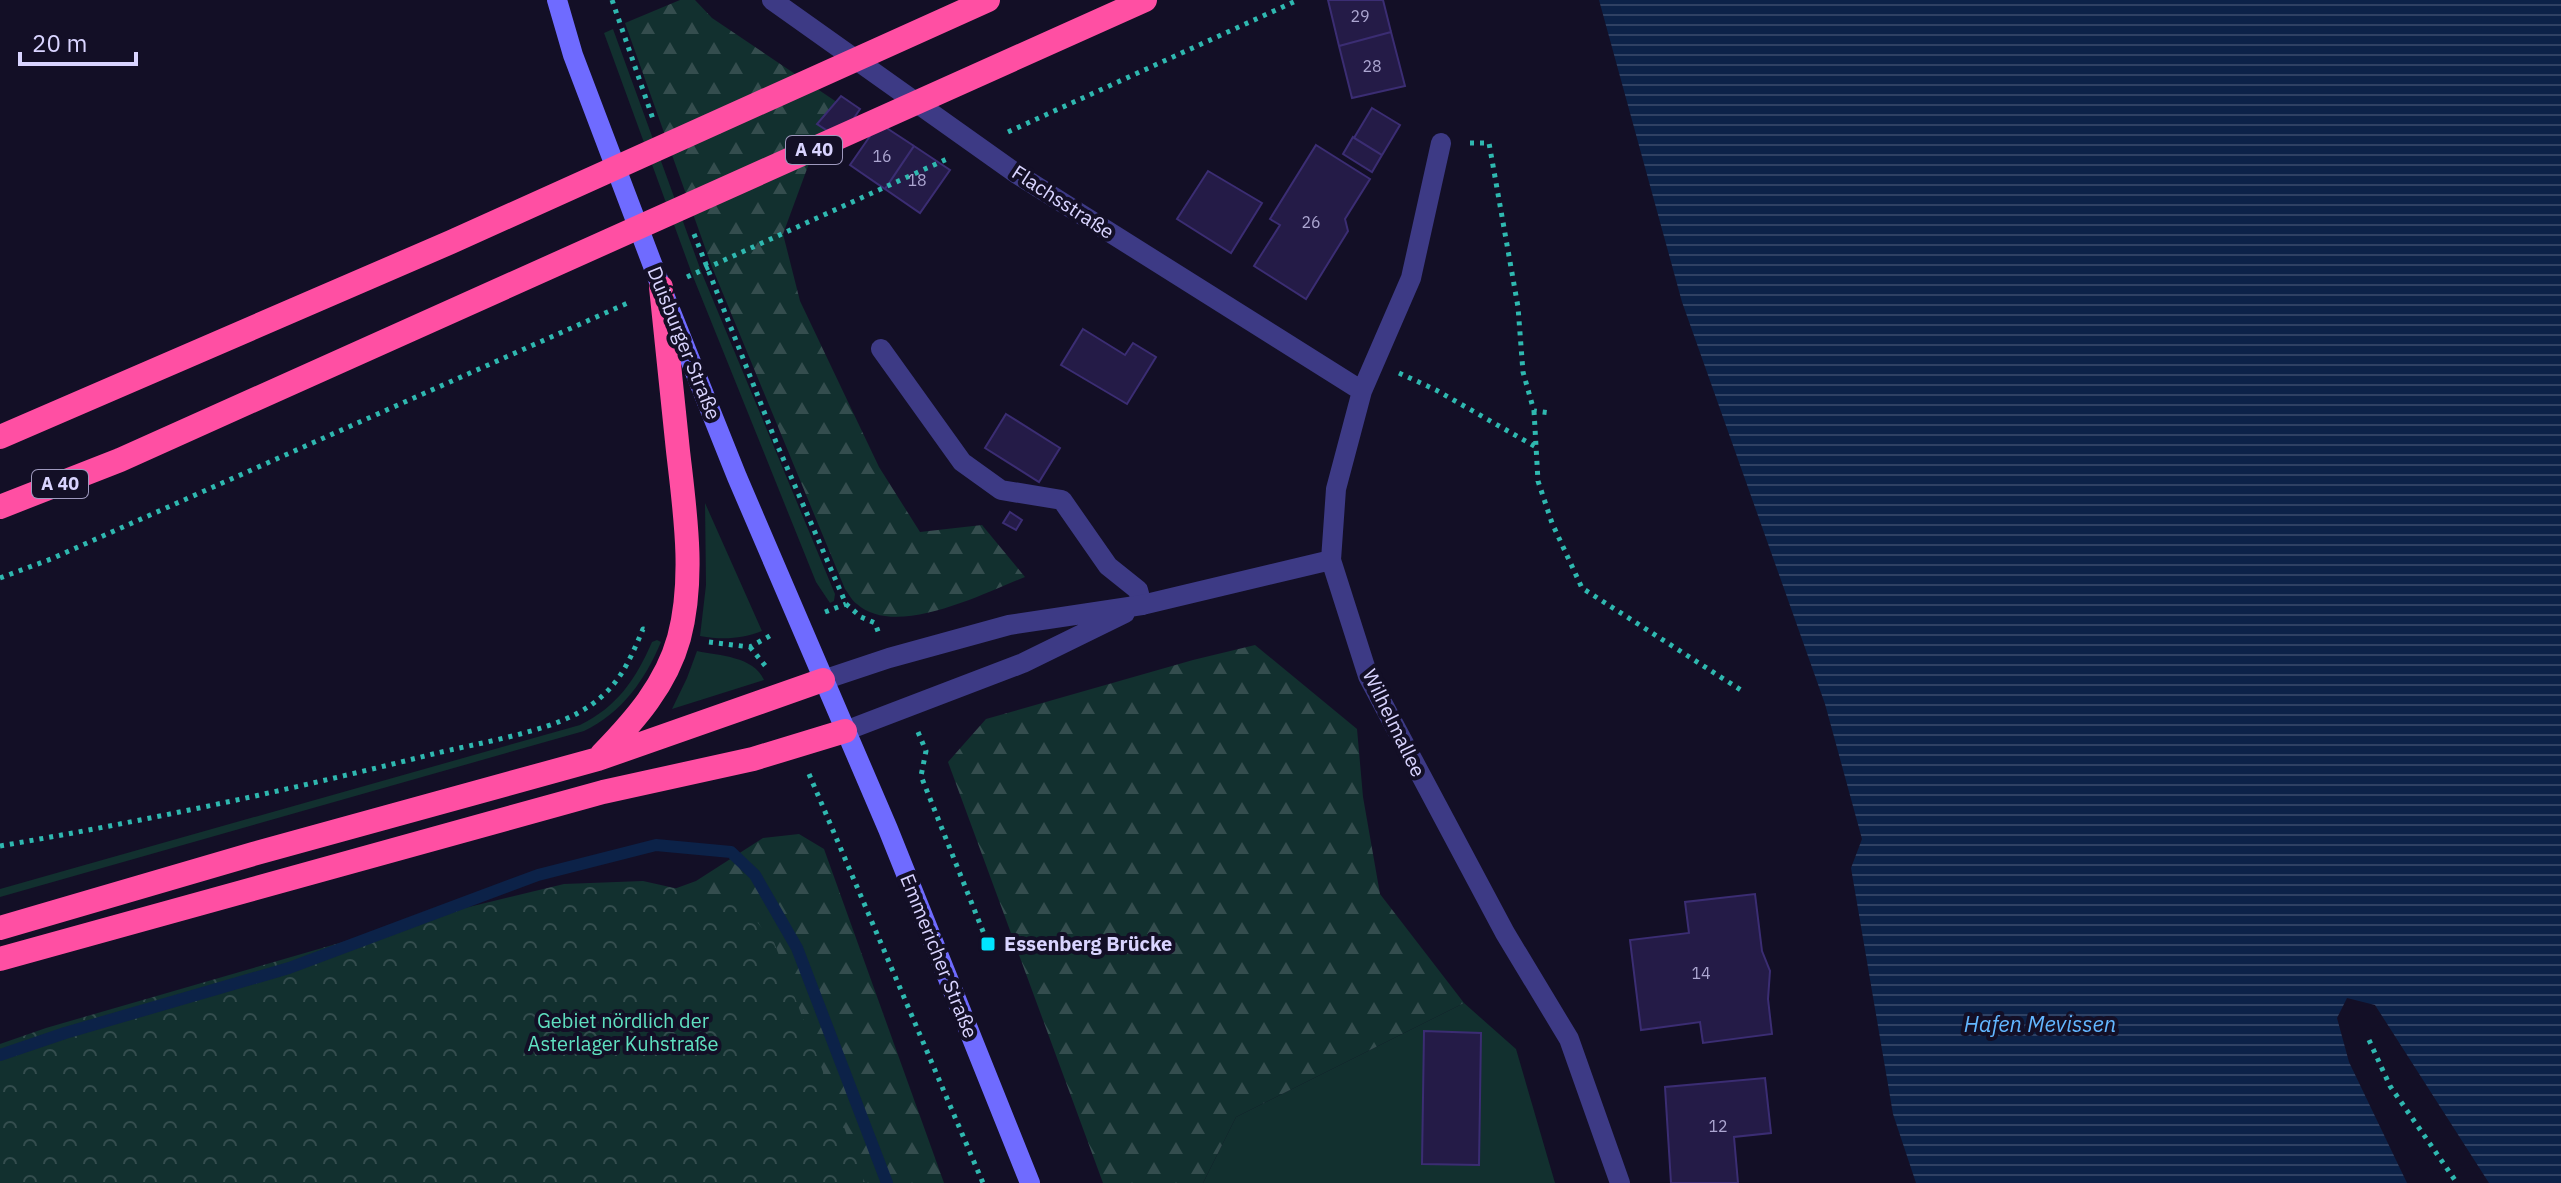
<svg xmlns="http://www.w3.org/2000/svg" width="2561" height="1183" viewBox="0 0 2561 1183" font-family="'IBM Plex Sans',sans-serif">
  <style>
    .grass { fill: #12302f }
    .forest { fill: url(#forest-firs) }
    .park { fill: url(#park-crowns) }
    .water { fill: url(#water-rules) }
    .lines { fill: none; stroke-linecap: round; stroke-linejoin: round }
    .stream { stroke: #0c2248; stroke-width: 12 }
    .building { fill: #241b47; stroke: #3b2d73; stroke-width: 2 }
    .path { stroke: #2fb8b0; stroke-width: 5; stroke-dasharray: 4 6; stroke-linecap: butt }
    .lane { stroke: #3d3a85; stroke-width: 20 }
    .street { stroke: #3d3a85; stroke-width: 20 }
    .secondary { stroke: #6f6bff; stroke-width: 20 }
    .highway { stroke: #ff4fa3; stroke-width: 24 }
    .poi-dot { fill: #00e5ff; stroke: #130f26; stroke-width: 3 }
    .labels { text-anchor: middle; stroke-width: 8; stroke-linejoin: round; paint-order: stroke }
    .number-label { font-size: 16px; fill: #aca6d1 }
    .shield { fill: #130f26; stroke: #9e99be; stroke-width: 2 }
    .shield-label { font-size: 18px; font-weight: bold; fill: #d9d4ff }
    .street-label { font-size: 20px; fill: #d9d4ff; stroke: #130f26 }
    .poi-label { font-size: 20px; font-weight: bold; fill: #d9d4ff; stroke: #130f26; text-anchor: start }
    .park-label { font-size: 20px; fill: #5fe0c0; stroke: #130f26 }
    .water-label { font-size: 22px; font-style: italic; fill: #62b6ff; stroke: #130f26 }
  </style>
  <defs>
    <pattern id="forest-firs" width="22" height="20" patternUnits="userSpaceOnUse" patternTransform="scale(2)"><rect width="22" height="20" fill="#12302f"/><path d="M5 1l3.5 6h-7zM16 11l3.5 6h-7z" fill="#344d4e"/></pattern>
    <pattern id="park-crowns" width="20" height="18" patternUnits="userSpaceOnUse" patternTransform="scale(2)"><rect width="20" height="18" fill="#12302f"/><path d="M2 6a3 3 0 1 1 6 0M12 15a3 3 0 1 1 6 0" fill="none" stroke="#344d4e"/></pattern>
    <pattern id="water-rules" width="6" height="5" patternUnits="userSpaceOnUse" patternTransform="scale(2)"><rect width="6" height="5" fill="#0c2248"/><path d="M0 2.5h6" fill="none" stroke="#2f4163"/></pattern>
  </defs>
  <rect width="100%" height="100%" fill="#130f26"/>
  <path class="grass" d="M613 29 701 271 835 594 834 601 830 603 816 582 692 274 604 33Z
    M705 503 762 631C742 639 722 640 700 636L706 585Z
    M657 640 661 642C645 680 622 713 584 731L0 897V889L580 725C617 707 636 679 652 642Z
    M697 651C720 656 753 656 764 680L672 709 687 678Z
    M1464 1003 1516 1049 1555 1183H1203L1236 1117Z"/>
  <path class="forest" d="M680 0H695L712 18 853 113 811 158 783 234 800 301 879 467 920 532 982 525 1025 577C984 593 896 639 857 604 852 601 849 594 845 589L712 267 625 23Z
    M1255 645 1357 729 1363 797 1380 894 1464 1003 1236 1117 1203 1183H1103L948 762 986 719 1193 660Z
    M799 834 824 849 944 1183H0V1129L104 1096 696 881 763 838Z"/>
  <path class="park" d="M643 881 741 903 774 942 865 1183H0V1044L46 1028 436 915 564 884Z"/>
  <path class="water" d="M1599 0H2561V1183H2489L2375 1005 2347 998 2337 1018 2349 1062 2407 1183H1916L1893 1114 1851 868 1862 839 1825 704 1682 302Z"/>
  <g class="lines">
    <path class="stream" d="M0 1055 65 1033 289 968 538 875 656 845 731 852 755 875 797 948 887 1183"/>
  </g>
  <path class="building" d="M1328 0H1383L1391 32 1339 46Z
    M1391 32 1405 86 1352 98 1339 46Z
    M841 96 860 109 840 139 817 124Z
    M1372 108 1400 125 1382 155 1354 138Z
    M879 123 914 146 885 189 850 165Z
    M1353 137 1382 155 1372 172 1343 154Z
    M1316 145 1370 179 1345 219 1348 231 1306 299 1254 266 1280 225 1270 219Z
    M914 146 950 170 920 213 885 189Z
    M1208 171 1262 203 1231 253 1177 219Z
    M1083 329 1125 355 1133 343 1156 357 1127 404 1061 365Z
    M1006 414 1060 448 1039 482 985 448Z
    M1010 512 1022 520 1016 530 1003 523Z
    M1755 894 1762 951 1770 971 1768 999 1772 1034 1703 1043 1700 1022 1641 1030 1630 940 1689 933 1685 902Z
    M1424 1031 1481 1033 1479 1165 1422 1164Z
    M1765 1078 1771 1133 1734 1137 1738 1183H1671L1665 1087Z"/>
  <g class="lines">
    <path class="path" d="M612 0 653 119
      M1008 132 1298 0
      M1470 143H1489L1518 307 1523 372 1534 411 1550 413
      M694 234 776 442 846 604 861 617 875 623 879 634
      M687 277 947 159
      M1399 373 1436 390 1536 447
      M1534 411 1538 481 1552 523 1582 588 1744 692
      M0 578 51 559 630 302
      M825 612 846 604
      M709 642 750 647 775 633
      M750 647 767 668
      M918 732 926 751 921 776 988 944
      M809 774 983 1183
      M0 846C145 821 290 790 433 754 474 744 542 733 578 713 616 692 627 667 643 629L648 630
      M2369 1040 2390 1086 2457 1183"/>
    <path class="lane" d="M881 349 962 462 1001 490 1062 500 1108 566 1138 590 1142 605"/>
    <path class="street" d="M772 0 1017 174 1362 391
      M1441 143 1411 278 1362 391 1336 489 1331 560 1368 676 1505 933 1569 1039 1620 1183
      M823 680 889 658 1009 625 1142 605 1331 560
      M845 731 1023 663 1125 613"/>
    <path class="secondary" d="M557 0 573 55 661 287 737 477 888 829 1030 1183"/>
    <path class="highway" d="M0 437 451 242 988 0
      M0 507 120 460 1145 0
      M602 754C635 720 666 685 679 638 695 578 685 512 678 451 672 396 667 342 661 287
      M0 928 253 854 598 759 823 680
      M0 959 603 792 753 759 845 731"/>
  </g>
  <rect class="poi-dot" x="980" y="936" width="16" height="16" rx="4"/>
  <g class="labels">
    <g class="number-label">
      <text x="1360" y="22">29</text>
      <text x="1372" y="72">28</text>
      <text x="882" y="162">16</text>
      <text x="917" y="186">18</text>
      <text x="1311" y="228">26</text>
      <text x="1701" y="979">14</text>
      <text x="1718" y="1132">12</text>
    </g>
    <g class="shield">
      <rect x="786" y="136" width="56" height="28" rx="6"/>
      <rect x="32" y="470" width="56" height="28" rx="6"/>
    </g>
    <g class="shield-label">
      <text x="814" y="156">A 40</text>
      <text x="60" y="490">A 40</text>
    </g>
    <g class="street-label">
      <text transform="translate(1063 202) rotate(33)" y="7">Flachsstraße</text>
      <text transform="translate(684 343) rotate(68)" y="7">Duisburger Straße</text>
      <text transform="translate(1394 723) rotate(64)" y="7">Wilhelmallee</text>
      <text transform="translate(939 956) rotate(68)" y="7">Emmericher Straße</text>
    </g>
    <g class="poi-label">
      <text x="1004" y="951">Essenberg Brücke</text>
    </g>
    <g class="park-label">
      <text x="623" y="1028">Gebiet nördlich der<tspan x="623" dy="23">Asterlager Kuhstraße</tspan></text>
    </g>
    <g class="water-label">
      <text x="2040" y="1032">Hafen Mevissen</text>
    </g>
  </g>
  <path d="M20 52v12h116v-12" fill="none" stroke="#d9d4ff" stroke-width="4"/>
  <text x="32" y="52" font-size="24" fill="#d9d4ff" stroke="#130f26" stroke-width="6" paint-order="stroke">20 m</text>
</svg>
